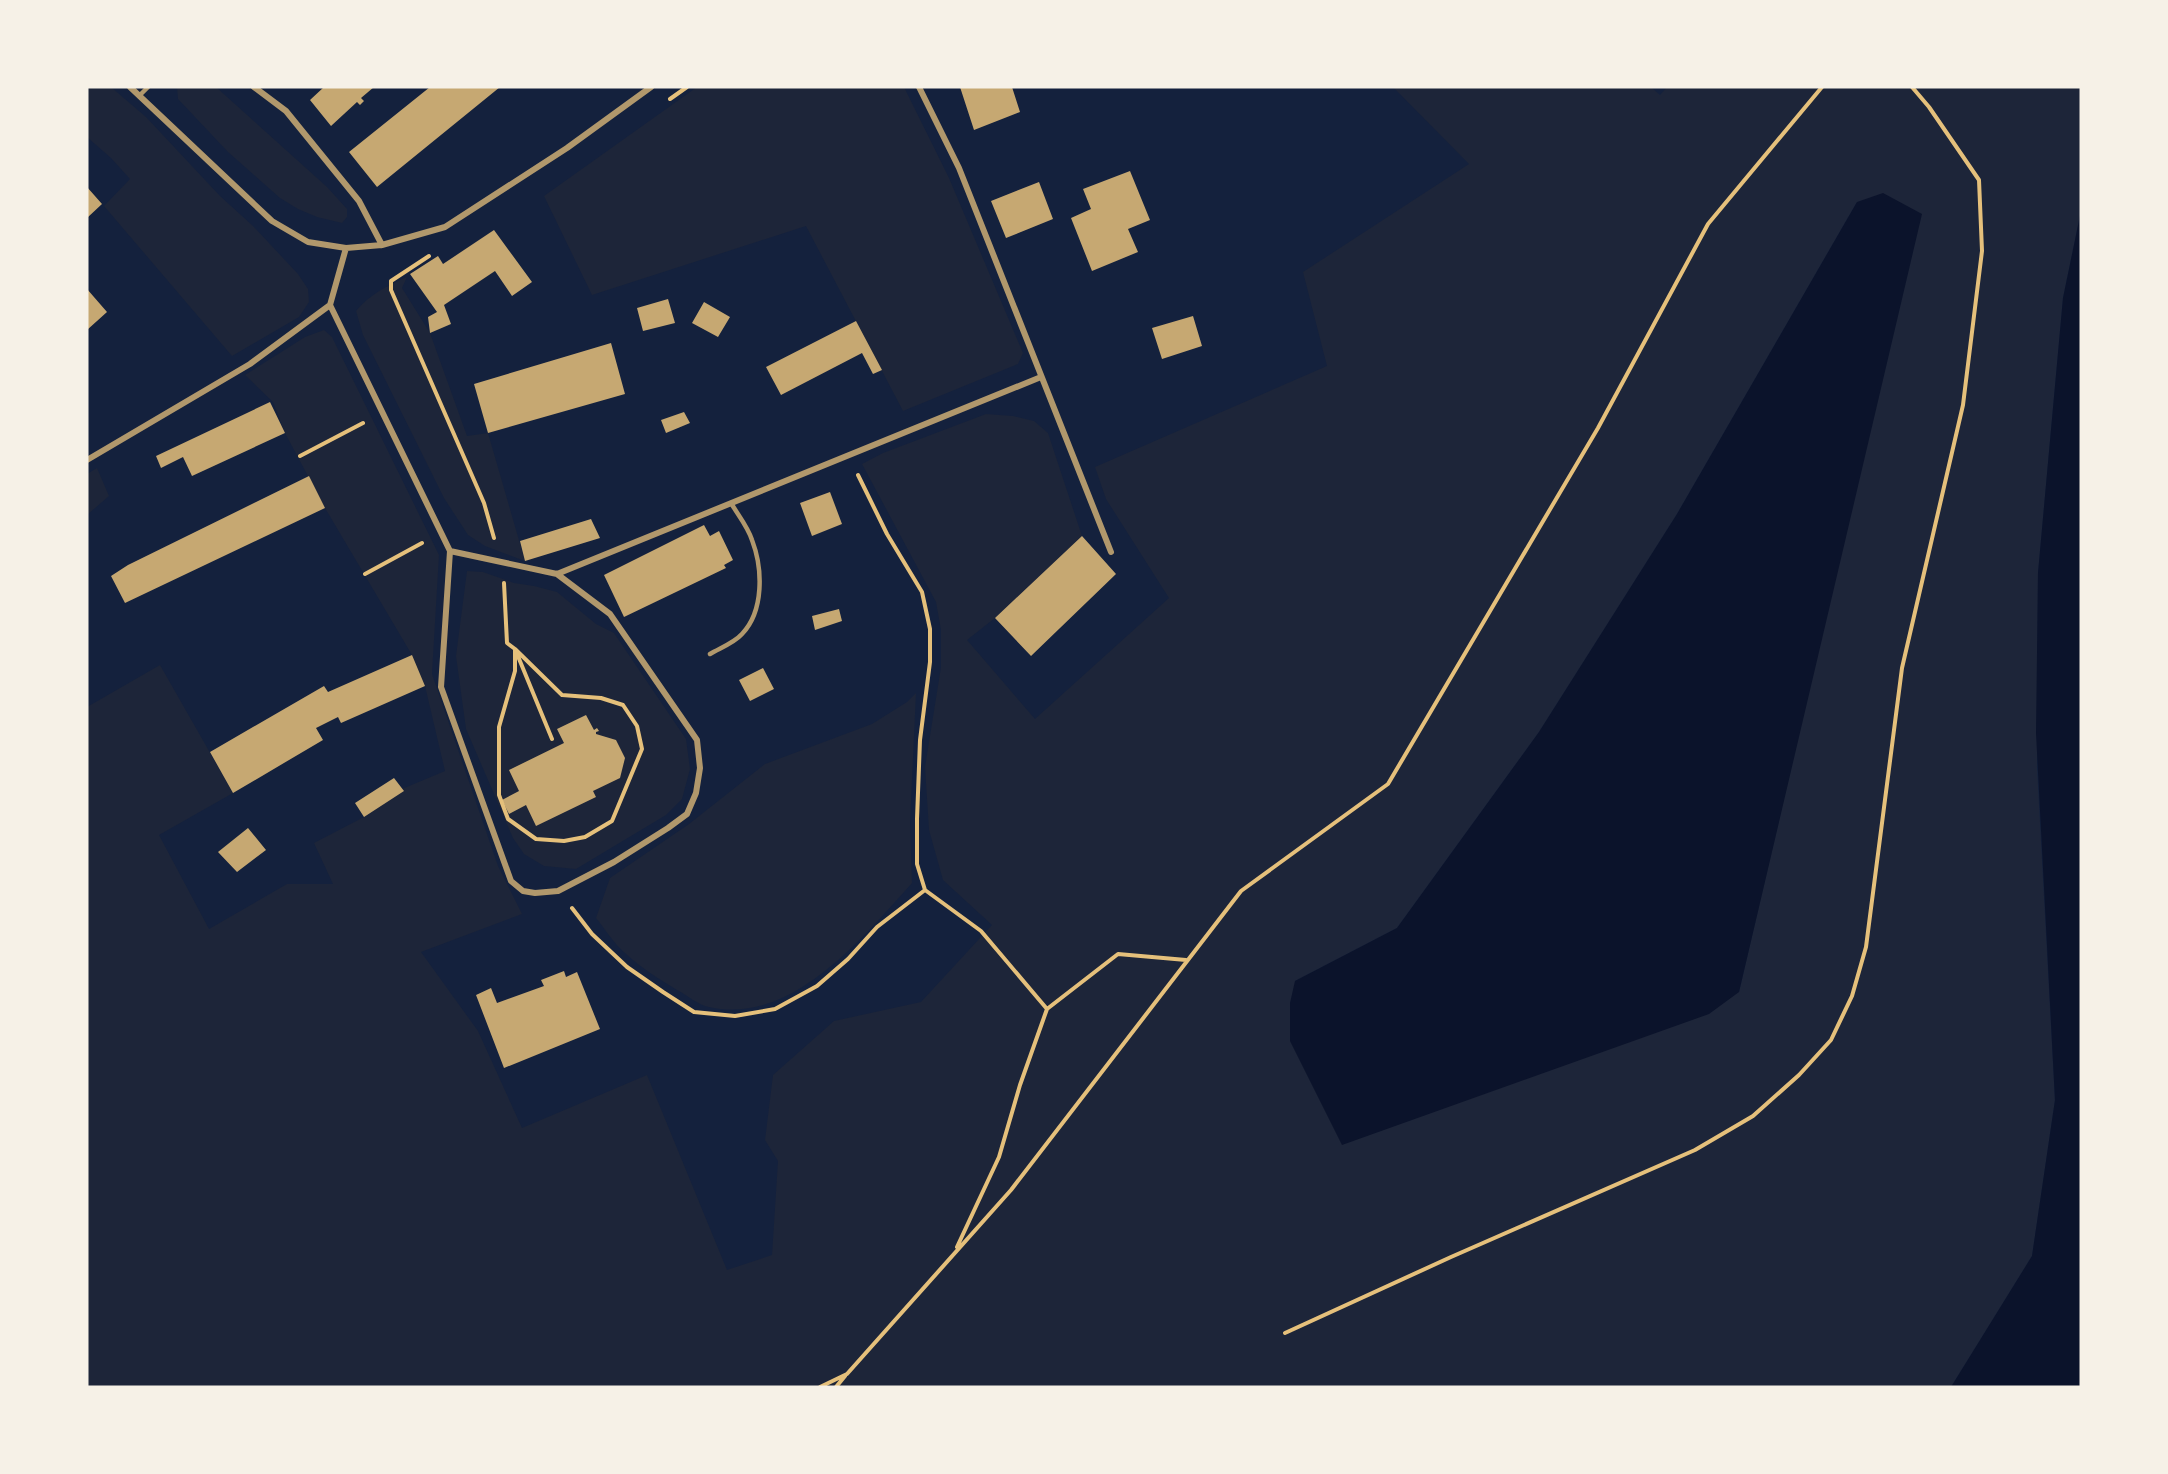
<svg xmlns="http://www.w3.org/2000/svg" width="2168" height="1474" viewBox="0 0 2168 1474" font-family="Mulish,sans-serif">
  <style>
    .green { fill: #1d2539; fill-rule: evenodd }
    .water { fill: #0b132b }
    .building { fill: #c6a872 }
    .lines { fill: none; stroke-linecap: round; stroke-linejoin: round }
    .path { stroke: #e5c07b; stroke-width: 4 }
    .service { stroke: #b1986c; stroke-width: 4.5 }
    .minor { stroke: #b1986c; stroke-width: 6 }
  </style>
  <rect width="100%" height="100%" fill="#14213d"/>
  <path class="green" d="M87 87H111L146 117 220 196 253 226 298 274 308 289 309 302 299 317 232 356 104 206 130 179 111 158 87 137Z
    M177 87H216L327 187 347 209V217L342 223 317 217 298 209 280 198 228 152 178 99Z
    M697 87H904L949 178 1023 353 1018 364 903 411 806 226 592 295 544 196Z
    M1393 87H1651L1660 95 1667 87H2081V211L2063 298 2038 573 2037 767 2055 1100 2032 1256 1951 1387H87V707L160 665 233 793 159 835 209 929 287 884H333L314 843 364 817 403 791 402 789 445 771 425 686 412 655 325 508 285 433 273 402 245 375 305 337 324 330 332 337 439 555 432 674 498 866 522 914 421 952 478 1031 522 1128 647 1075 727 1270 772 1255 778 1161 765 1140 773 1075 834 1021 921 1002 992 925 943 880 929 830 925 767 941 667V630L936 602 862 464 883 453 986 414 1013 416 1034 421 1048 433 1082 536 995 618 967 640 1035 719 1169 598 1106 499 1095 467 1327 366 1303 272 1469 164ZM1857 202 1788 781 1739 992 1295 981 1397 928 1539 732 1677 514Z
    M407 277 402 288 430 333 467 436 488 433 525 561 485 546 468 535 444 498 363 335 356 311C370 294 387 286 407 277Z
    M97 468 109 496 87 515V474Z
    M467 571 483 572 514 583 534 586 557 592 596 624 614 633 686 739 690 769 682 799 666 815 576 869 544 866 524 854 513 838 466 729 456 656Z
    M916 693 910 823 912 883C863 937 792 1026 709 1007 698 1005 687 995 677 990 659 979 640 967 625 953 614 944 605 929 596 918L610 878 689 824 765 764 872 724 907 702Z"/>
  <path class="water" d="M1883 193 1922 214 1739 992 1709 1014 1342 1145 1290 1041V1003L1295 981 1397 928 1539 732 1677 514 1857 202Z
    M2081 211V1387H1951L2032 1256 2055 1100 2036 733 2038 573 2063 298Z"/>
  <path class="building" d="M324 87H374L361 98 364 101 360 105 357 102 331 126 310 100Z
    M430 87H500L377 187 349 152Z
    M960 87H1012L1020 112 974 130Z
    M1130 171 1150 220 1128 229 1138 252 1092 271 1071 218 1091 209 1083 189Z
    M1039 182 1053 219 1006 238 991 201Z
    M87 187 102 204 87 218Z
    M494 230 532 282 512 296 495 271 444 305 451 324 430 333 428 317 437 312 410 274 438 256 443 264Z
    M87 289 107 312 87 330Z
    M668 299 675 323 643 331 637 308Z
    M704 302 730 317 718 337 692 323Z
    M1193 316 1202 346 1162 359 1152 328Z
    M856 321 882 370 873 374 862 353 781 395 766 367Z
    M611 343 625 394 488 433 474 384Z
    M270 402 285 433 192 476 183 457 161 468 156 456Z
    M684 412 690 423 666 433 661 420Z
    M309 476 325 508 125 603 111 576 128 565Z
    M830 492 842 524 812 536 800 503Z
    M591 519 600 538 525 561 520 541Z
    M704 525 710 536 719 531 733 560 724 565 726 568 624 617 604 575Z
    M1082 536 1116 574 1031 656 995 618Z
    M839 609 842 621 815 630 812 616Z
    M412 655 425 686 341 723 338 717 316 728 323 740 233 793 210 752 324 686 328 692Z
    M763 668 774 689 750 701 739 680Z
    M586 715 594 730 597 728 599 731 596 732V734L616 740 625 758 620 778 593 791 596 797 536 826 526 805 509 814 502 800 519 791 509 770 564 743 557 729Z
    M394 778 404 791 364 817 355 803Z
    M248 828 266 850 237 872 218 852Z
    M564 971 566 977 577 972 600 1029 504 1068 476 995 491 988 497 1003 544 986 541 980Z"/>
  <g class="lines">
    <path class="path" d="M670 99 687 87
      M429 256 391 281V290L484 503 494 538
      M300 456 363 423
      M858 475 887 534 922 592 930 629V662L920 740 917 819V864L925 890
      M365 574 422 543
      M504 583 507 643 515 649 552 739
      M515 649 562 695 601 698 623 705 637 726 642 749 612 821 585 837 564 841 536 839 508 819 499 795V727L515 671Z
      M572 908 592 934 627 967 663 992 694 1012 735 1016 775 1009 817 986 848 959 877 927 925 890 981 931 1047 1009 1118 954 1186 960
      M957 1247 999 1157 1020 1085 1047 1009
      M1285 1333 1451 1257 1695 1150 1753 1116 1799 1075 1831 1040 1852 996 1866 947 1902 668 1963 405 1982 251 1979 180 1929 107 1912 87
      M820 1387 847 1374 1011 1190 1241 891 1388 784 1598 428 1708 224 1822 87
      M836 1387 845 1376"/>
    <path class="service" d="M139 96 148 87
      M710 654C720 648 734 643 742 634 764 611 763 569 752 540 748 527 738 515 731 503"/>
    <path class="minor" d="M130 87 272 221 308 242 346 248 382 245 445 227 567 148 651 87
      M254 87 286 111 359 201 382 245
      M919 87 959 168 1111 552
      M330 305 450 551 441 687 511 881 523 891 535 893 558 891 614 862 668 828 687 814 696 793 700 768 697 740 610 614 557 574
      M87 460 250 364 330 305 346 248
      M450 551 557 574 1041 377"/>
  </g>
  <rect width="2168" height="1474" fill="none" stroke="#f6f1e7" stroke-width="177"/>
</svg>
